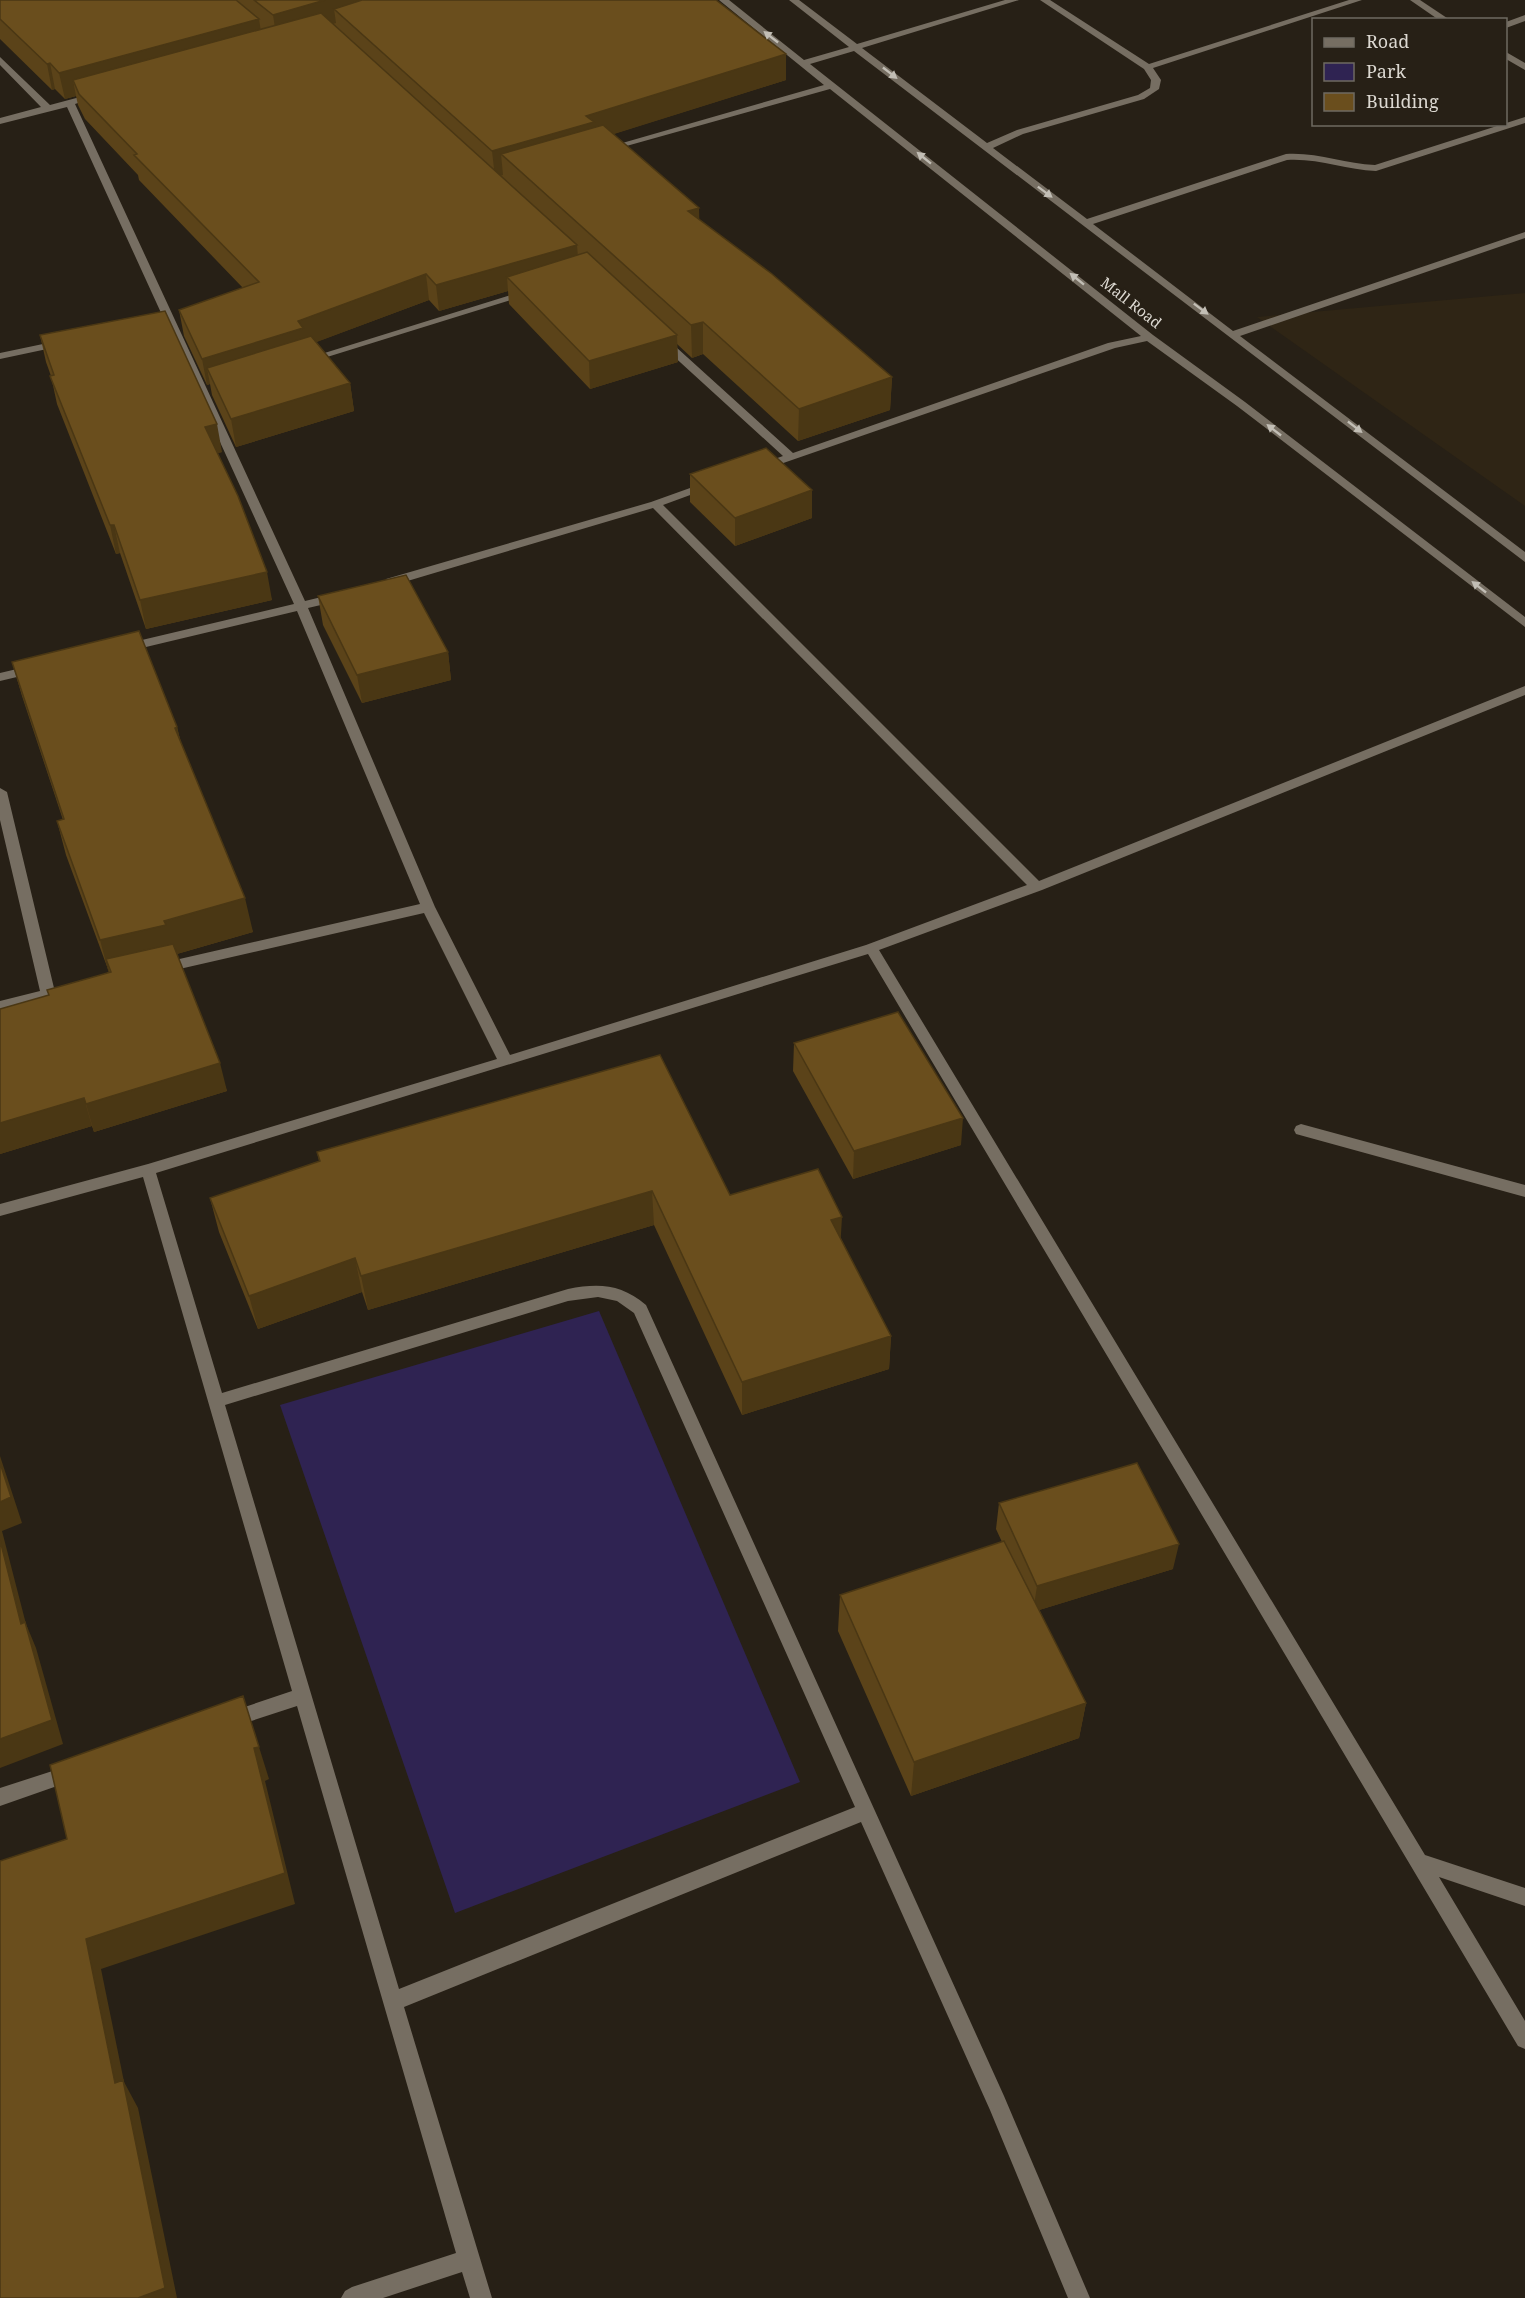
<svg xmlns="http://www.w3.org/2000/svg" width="1525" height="2298" viewBox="0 0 1525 2298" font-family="'Noto Serif',serif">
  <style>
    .built { fill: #2f2515 }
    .green { fill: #2f2352 }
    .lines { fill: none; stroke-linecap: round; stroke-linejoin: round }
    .minor { fill: #766e62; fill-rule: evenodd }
    .wall { fill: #5b4319 }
    .shaded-wall { fill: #4a3714 }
    .building { fill: #6a4e1d; stroke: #4a3714; stroke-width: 1.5 }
    .oneway { fill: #c2beb5 }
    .labels { text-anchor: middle; stroke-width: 4.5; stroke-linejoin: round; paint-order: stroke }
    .far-street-label { font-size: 15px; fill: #dcd8d1; stroke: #272016 }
  </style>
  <rect width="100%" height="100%" fill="#272016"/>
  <path class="built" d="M1525 293V506L1257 317Z"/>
  <path class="green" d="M599 1311 800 1782 455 1913 280 1405Z"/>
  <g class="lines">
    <path class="minor" d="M719 0H729L804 60 849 47 789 0H799L857 44 1005 0H1019L862 48 987 143 1017 130 1138 95 1150 88 1151 80 1144 69 1040 0H1050L1149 64 1349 0H1362L1153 68 1161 80 1159 89 1144 99 1023 134 993 148 1087 219 1286 154C1317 152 1345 164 1375 165L1525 117V123L1376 171C1346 170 1318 158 1287 160L1093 224 1233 331 1525 232V238L1240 336 1525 552V562L854 51 810 64 1153 335 1245 402 1525 617V627L1237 406 1147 341 1115 348 766 469H758V465L783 456 658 342V338H666L793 453 1108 343 1141 336 830 89 605 152V148L824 85Z
      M1410 0H1420L1450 20H1439Z
      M1525 15V21L1506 28V22Z
      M1506 52 1525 63V70L1506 59Z
      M0 57 50 105 95 93 100 96 75 104 305 601 338 593 344 597 342 600 308 608 435 907 510 1055 866 945 1027 885 653 508 394 585H386V579L651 502 704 483H712V487L663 505 1039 881 1525 686V695L1042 890 879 950 1425 1855 1525 1888V1906L1439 1877 1525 2021V2049L1518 2046 868 954 156 1173 222 1393 568 1289C599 1283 621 1284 646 1305L1004 2096 1090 2298H1068L990 2110 861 1822 404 2007 492 2298H470L462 2272 383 2298H341L345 2291 352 2287 456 2253 297 1706 230 1728 224 1726 221 1720 224 1714 292 1691 143 1177 0 1216V1204L148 1164 497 1059 424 913 162 973 155 968 162 963 420 904 297 611 125 652 119 648 125 644 294 604 67 107 0 124V118L41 107 0 65ZM598 1297 617 1301 634 1313 855 1807 399 1989 225 1405 568 1301Z
      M524 291 533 293 311 362 302 360Z
      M62 340 66 341V345L0 359V353Z
      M34 665 40 669 38 672 0 681V673Z
      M0 788 7 792 54 988 68 984 75 989 68 994 0 1011V1001L40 991 0 820Z
      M1301 1124 1525 1185V1197L1296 1134 1294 1130 1296 1126Z
      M71 1765 77 1767 80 1773 77 1779 0 1806V1788Z"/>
  </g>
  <path class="wall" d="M0 0H716L786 54V80L613 134 699 208V220L892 377 890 410 798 441 703 354 692 358 677 344 678 362 590 389 509 304 508 291 439 311 429 300 316 342 350 383 354 411 236 447 212 395 210 384 207 385 184 336 179 310 243 288 139 180 138 175 85 119 78 105 76 96 65 99 55 89 52 90 0 39Z
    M40 335 222 452 218 453 272 600 146 629 120 553 116 554 57 404 51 376 46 362Z
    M690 474 812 518 735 546 690 502Z
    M318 596 448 652 451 680 362 703 323 625Z
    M12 662 177 727 181 743 253 932 177 954 227 1091 94 1132 92 1126 0 1154V1009L48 996 109 972 66 855 57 821 63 820 22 696Z
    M794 1043 961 1145 853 1179 793 1071Z
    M317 1152 730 1195 841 1239 891 1336 889 1369 742 1415 654 1225 368 1310 362 1292 258 1329 219 1232 210 1198 319 1161Z
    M999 1503 1173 1569 1039 1610 1086 1703 1079 1738 911 1796 838 1631 840 1595 1002 1542 996 1529Z"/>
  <path class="shaded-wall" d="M325 0H416L334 9 336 23 277 41 273 15Z
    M259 19 263 45 73 80 76 96 65 99 59 73Z
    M786 54V80L595 140 501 154 503 175 495 177 492 151 586 116Z
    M50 63 55 89 52 90 47 64Z
    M699 208 700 240 688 211Z
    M577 245 579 271 507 277 508 291 439 311 436 285Z
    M426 274 429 300 306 346 207 368 210 384 207 385 202 359 298 321Z
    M703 322V354L692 358 691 325Z
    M677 335 678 362 590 389 589 361Z
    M892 377 890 410 798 441 799 409Z
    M350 383 354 411 236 447 231 419Z
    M217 424 222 452 211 455 205 427Z
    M812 490V518L735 546V518Z
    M110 525H114L120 553 116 554Z
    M267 572 272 600 146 629 140 600Z
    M448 652 451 680 362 703 357 675Z
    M177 727 185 761 175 728Z
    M245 898 253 932 173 955 106 959 110 974H109L100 940Z
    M220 1063 227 1091 94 1132 86 1104Z
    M84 1098 92 1126 0 1154V1123Z
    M963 1118 961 1145 853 1179 854 1151Z
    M652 1191 654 1225 368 1310 361 1276Z
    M842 1217 840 1251 831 1220Z
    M355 1258 362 1292 258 1329 249 1296Z
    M891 1336 889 1369 742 1415V1382Z
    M0 1456 22 1523 2 1531 26 1624 36 1648 63 1744 0 1768Z
    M1179 1544 1173 1569 1033 1612 1037 1586Z
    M1086 1703 1079 1738 911 1796 914 1762Z
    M259 1747 269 1779 265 1781 295 1904 101 1969 130 2111 115 2083 86 1939 254 1748Z
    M123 2080 138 2108 177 2298H138Z"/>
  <path class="building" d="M0 0H236L259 19 59 73 50 63 47 64 0 19Z
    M254 0H325L273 15Z
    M362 0H716L786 54 586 116 594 122 492 151 334 9Z
    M321 13 577 245 436 285 426 274 298 321 303 328 202 359 179 310 259 282 134 155 137 154 79 94 73 80Z
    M603 125 699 208 688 211 772 274 892 377 799 409 703 322 691 325 501 154Z
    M587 252 677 335 589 361 507 277Z
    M165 311 217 424 205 427 238 496 267 572 140 600 114 525H110L50 376 54 375 40 335Z
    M311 336 350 383 231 419 207 368Z
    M766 448 812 490 735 518 690 474Z
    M406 575 448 652 357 675 318 596Z
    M139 631 177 727 175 728 245 898 164 921 166 925 100 940 57 821 64 819 12 662Z
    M173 944 220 1063 86 1104 84 1098 0 1123V1009L49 995 47 990 111 972 106 959Z
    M898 1012 963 1118 854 1151 794 1043Z
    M660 1055 730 1195 818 1169 842 1217 831 1220 891 1336 742 1382 652 1191 361 1276 355 1258 249 1296 210 1198 320 1161 317 1152Z
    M0 1463 11 1497 0 1502Z
    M1137 1463 1179 1544 1037 1586 999 1503Z
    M0 1540 21 1624 25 1622 52 1720 0 1739Z
    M1004 1541 1086 1703 914 1762 840 1595Z
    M243 1696 259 1747 254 1748 285 1873 86 1939 115 2083 123 2080 165 2288 138 2298H0V1861L67 1839 50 1765Z"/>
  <defs><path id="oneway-solid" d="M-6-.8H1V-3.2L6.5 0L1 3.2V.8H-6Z" transform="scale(1.5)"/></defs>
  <g class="oneway">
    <use href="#oneway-solid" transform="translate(771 37) rotate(-142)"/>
    <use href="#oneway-solid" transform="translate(890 73) rotate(38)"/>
    <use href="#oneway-solid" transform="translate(924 158) rotate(-141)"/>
    <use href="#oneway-solid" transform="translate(1045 192) rotate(37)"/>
    <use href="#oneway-solid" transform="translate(1077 279) rotate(-141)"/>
    <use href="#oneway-solid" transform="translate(1201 309) rotate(37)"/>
    <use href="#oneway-solid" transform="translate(1355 427) rotate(38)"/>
    <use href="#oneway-solid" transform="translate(1274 430) rotate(-142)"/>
    <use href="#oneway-solid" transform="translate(1479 587) rotate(-142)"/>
  </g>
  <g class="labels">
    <g class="far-street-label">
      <text transform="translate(1131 303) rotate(38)" y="5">Mall Road</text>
    </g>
  </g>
  <rect x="1312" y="18" width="195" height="108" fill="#272016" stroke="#6f6a61" stroke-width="1.5"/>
  <rect x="1324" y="38" width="30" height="9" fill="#766e62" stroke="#6f6a61" stroke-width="1.5"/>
  <text x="1366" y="48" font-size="18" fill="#dcd8d1">Road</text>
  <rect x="1324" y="63" width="30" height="18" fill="#2f2352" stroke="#6f6a61" stroke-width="1.5"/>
  <text x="1366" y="78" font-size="18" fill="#dcd8d1">Park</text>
  <rect x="1324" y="93" width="30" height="18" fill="#6a4e1d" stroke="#6f6a61" stroke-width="1.5"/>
  <text x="1366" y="108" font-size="18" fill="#dcd8d1">Building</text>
</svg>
